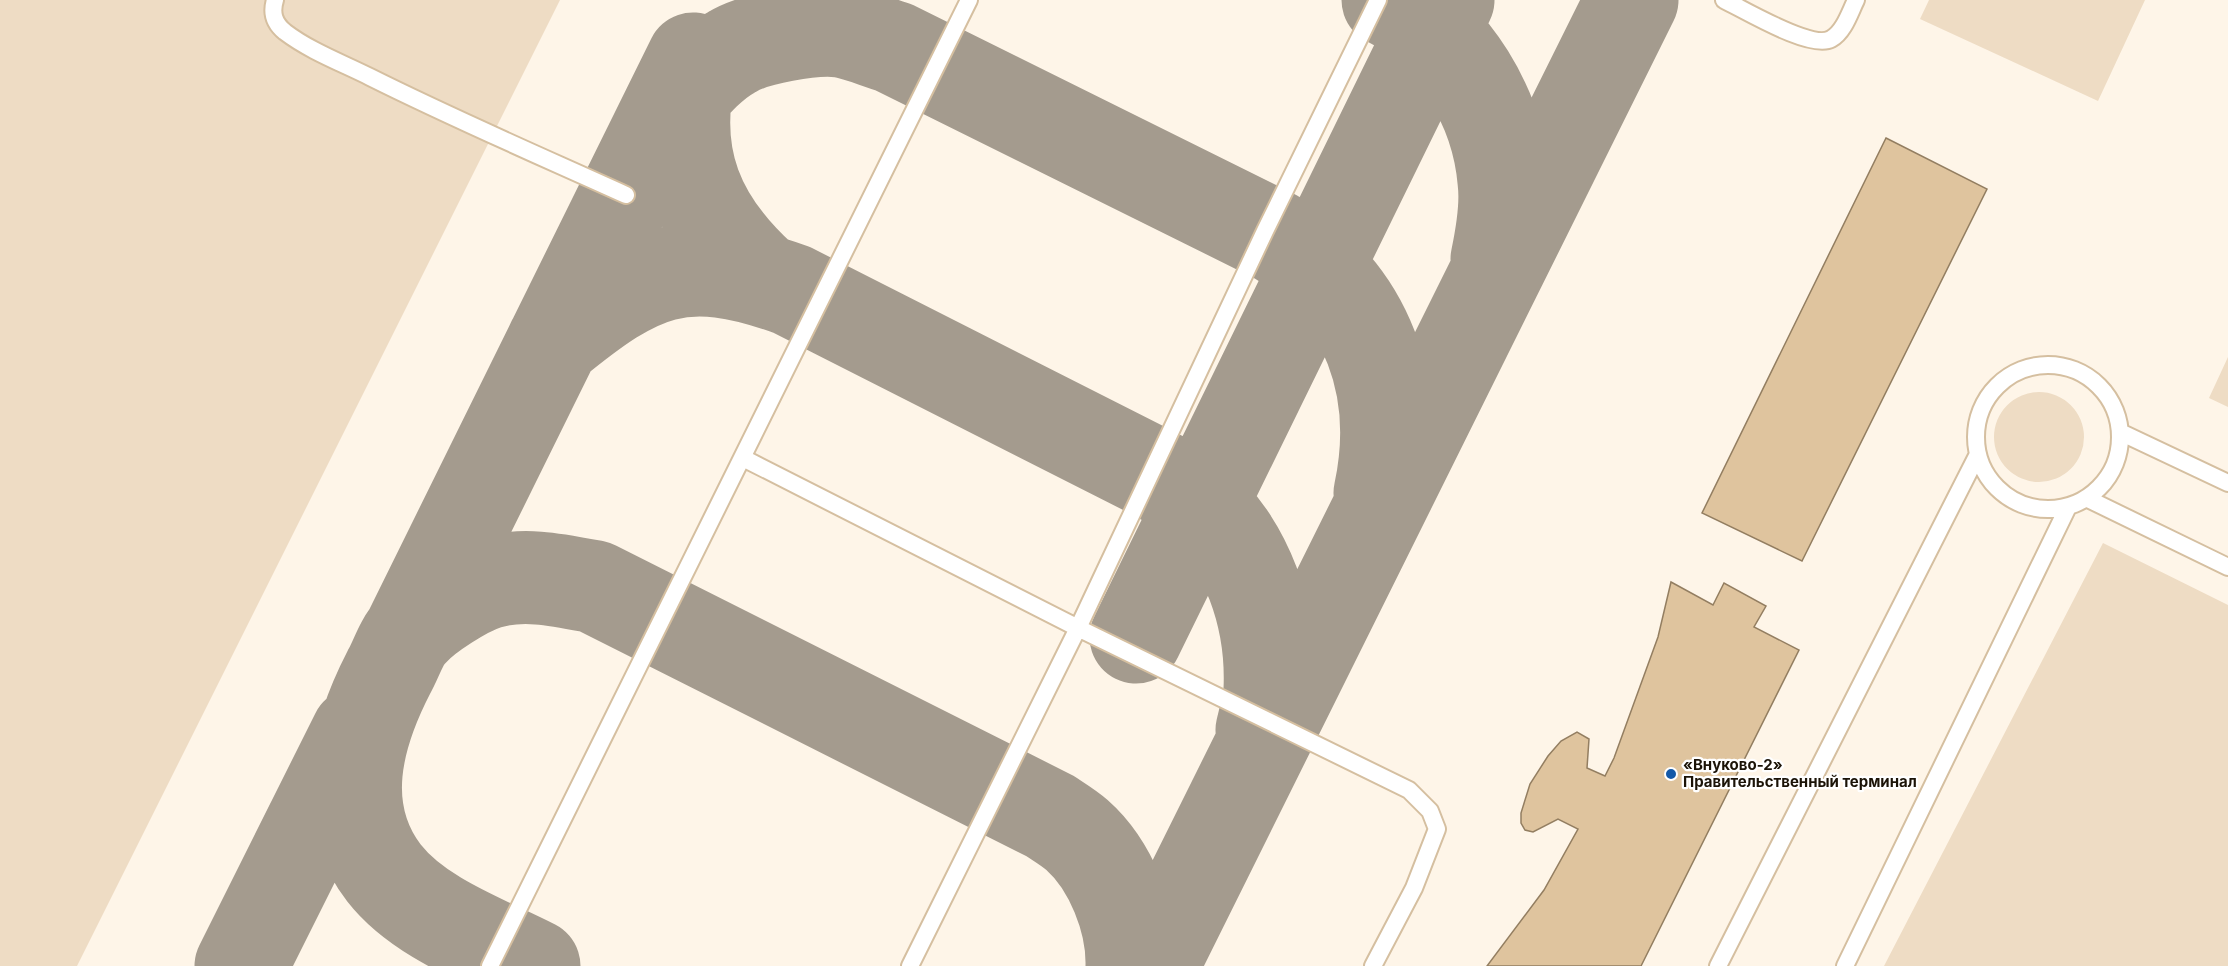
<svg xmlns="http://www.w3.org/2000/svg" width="2228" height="966" viewBox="0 0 2228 966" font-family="Inter,sans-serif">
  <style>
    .green { fill: #eedcc4 }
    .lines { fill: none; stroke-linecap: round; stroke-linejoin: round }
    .taxiway { stroke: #a49b8e; stroke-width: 93 }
    .building { fill: #dfc49e; stroke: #937e61; stroke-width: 1.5 }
    .lane-casing { stroke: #d5bfa0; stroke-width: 20 }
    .lane { stroke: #fff; stroke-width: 16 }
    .poi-dot { fill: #1459a8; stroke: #fff; stroke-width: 2 }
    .labels { text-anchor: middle; stroke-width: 4.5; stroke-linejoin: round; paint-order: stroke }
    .poi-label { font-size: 15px; font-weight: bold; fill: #1b1307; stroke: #fff; text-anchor: start }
  </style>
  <rect width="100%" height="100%" fill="#fef5e8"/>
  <path class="green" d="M0 0H560L77 966H0Z
    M1929 0H2145L2098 101 1920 19Z
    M2228 357V407L2209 398Z
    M1994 437a45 45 0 1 1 90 0a45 45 0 1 1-90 0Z
    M2103 543 2228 605V966H1884Z"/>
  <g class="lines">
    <path class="taxiway" d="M1388 0C1454 33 1498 108 1504 181 1507 206 1502 235 1497 259
      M690 70C670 157 698 221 762 279
      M665 116C685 95 706 66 732 52 755 38 813 28 840 31 858 34 876 42 893 47L1276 237C1369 293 1402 390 1380 493
      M553 342C640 271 682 250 792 290L1155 474C1167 481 1180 487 1191 496 1248 541 1273 619 1270 690 1269 703 1265 717 1262 730
      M410 632 693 59
      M1136 637 1448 0
      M241 966 357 734
      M534 966C485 941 419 918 384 873 336 810 356 736 389 672 396 660 401 642 411 632 426 615 465 590 487 583 523 572 559 580 595 587L1050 816C1059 822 1069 828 1077 835 1111 865 1133 921 1132 966
      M1152 966 1632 0"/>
  </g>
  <path class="building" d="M1886 138 1987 189 1802 561 1702 513Z
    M1671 582 1713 605 1724 583 1766 606 1754 627 1799 650 1641 966H1487L1544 890 1578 829 1558 819 1533 832 1525 830 1521 823V813L1530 784 1548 756 1561 741 1577 732 1589 739 1587 768 1605 776 1614 758 1658 637Z"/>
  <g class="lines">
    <g class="lane-casing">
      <path id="lane" d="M275 0C271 13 274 23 285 32 310 51 342 63 370 77 454 119 540 156 626 195
        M1724 0C1745 10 1811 50 1831 39 1844 32 1850 12 1856 0
        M1976 437a72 72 0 1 1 144 0a72 72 0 1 1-144 0Z
        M2120 432 2228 483
        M743 458 1078 628 1409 790 1430 811 1437 829 1414 888 1373 966
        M2086 498 2228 567
        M490 966 969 0
        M910 966 1078 628 1265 231 1378 0
        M1718 966 1978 454
        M1845 966 2067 509"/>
    </g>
    <use href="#lane" class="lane"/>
  </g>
  <circle class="poi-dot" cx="1671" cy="774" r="6"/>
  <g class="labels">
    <g class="poi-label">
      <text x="1683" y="770">«Внуково-2»<tspan x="1683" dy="17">Правительственный терминал</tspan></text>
    </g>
  </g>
</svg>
